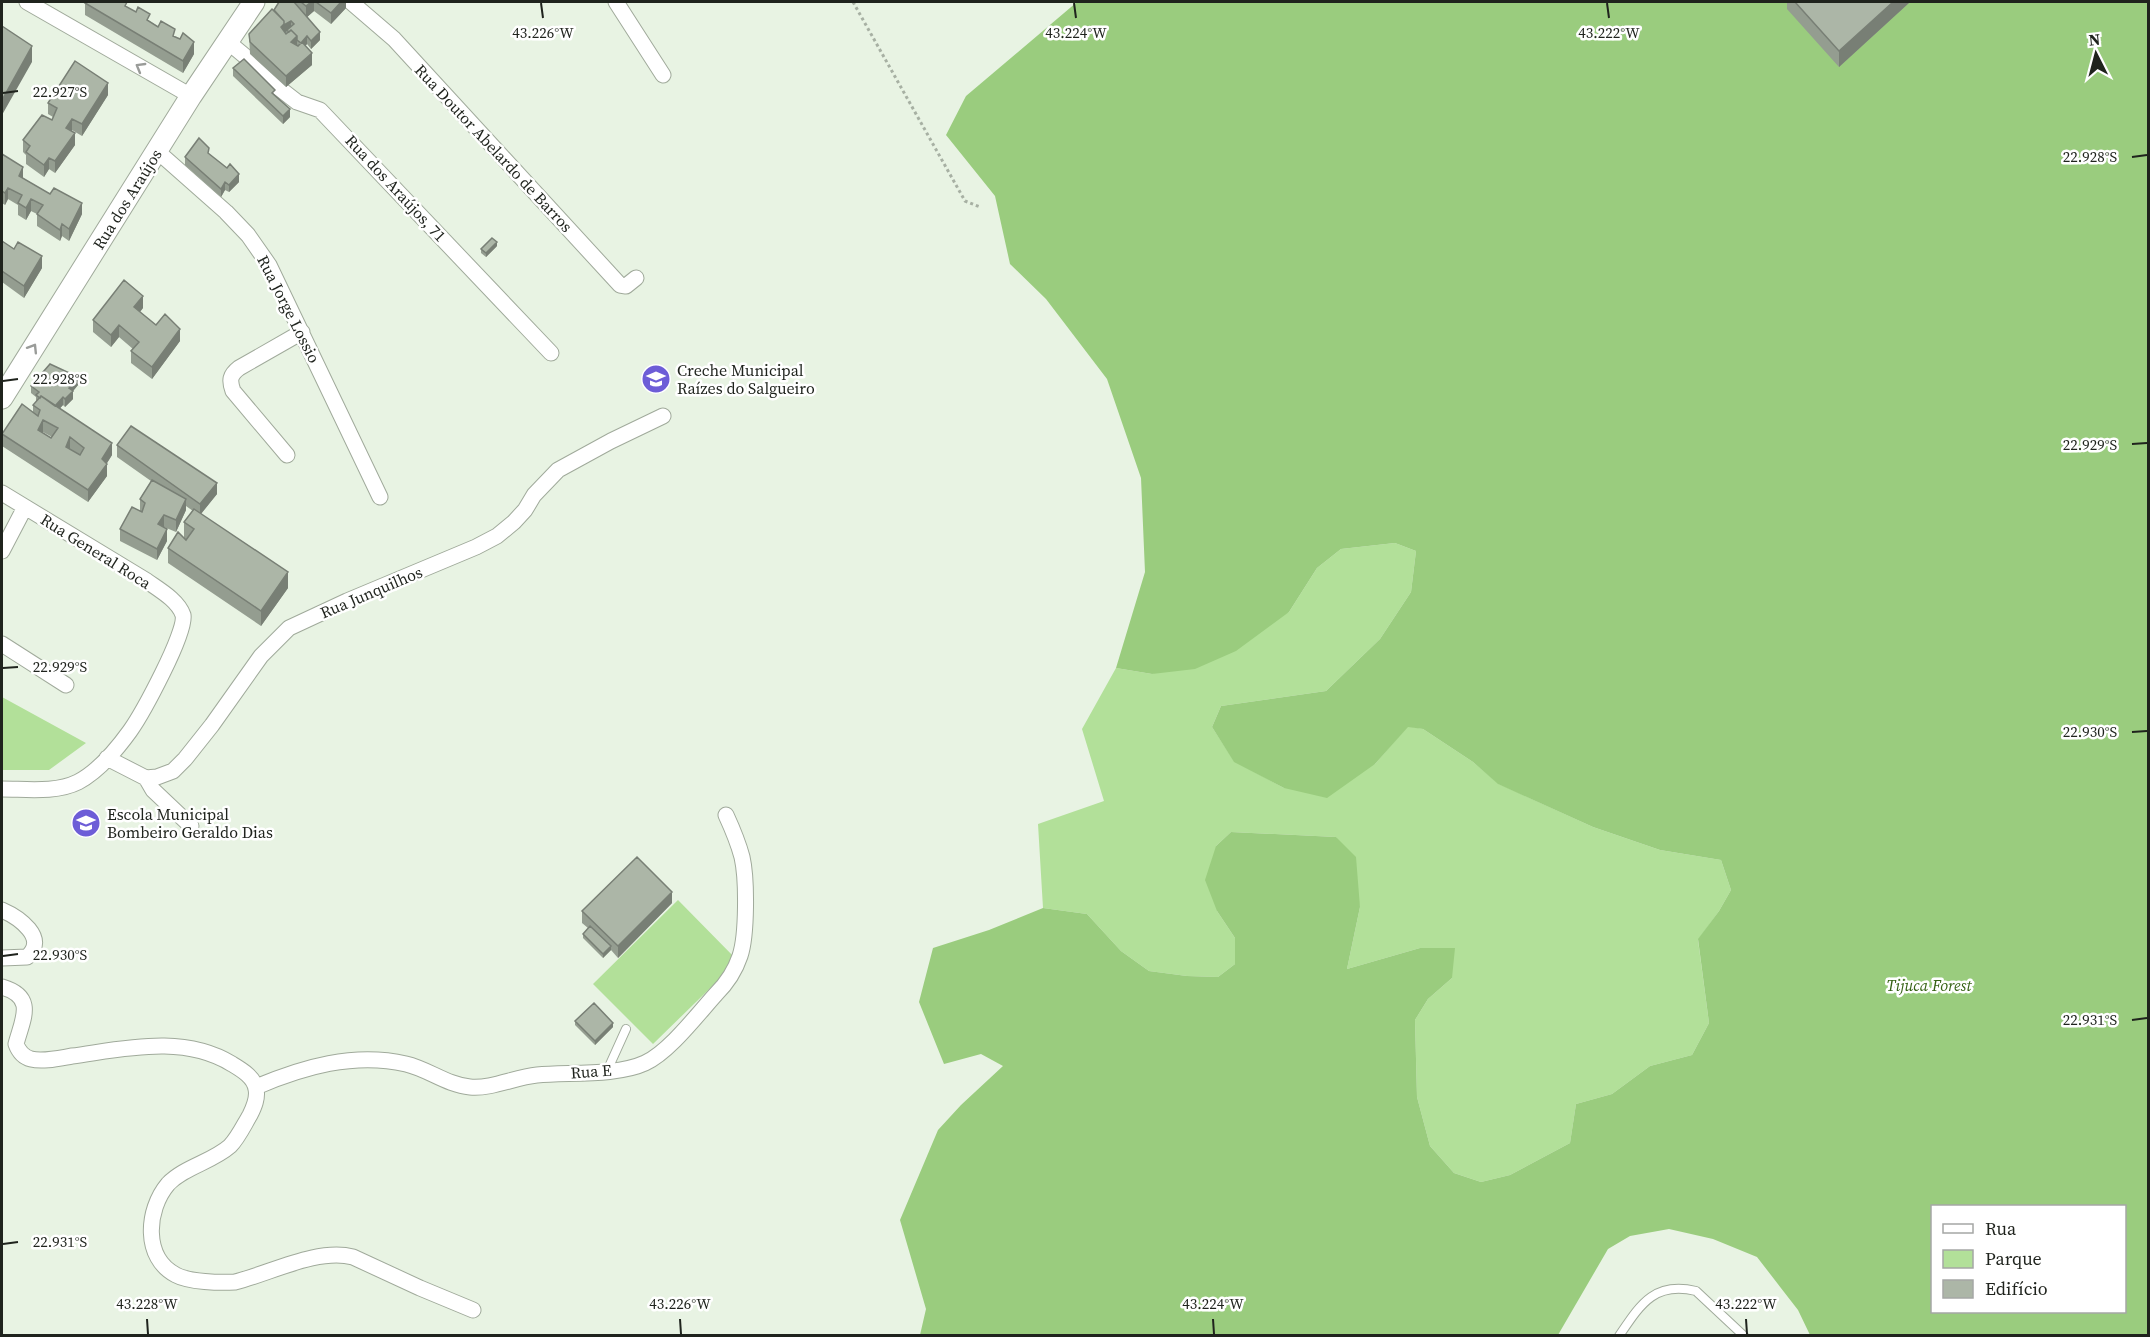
<svg xmlns="http://www.w3.org/2000/svg" width="2150" height="1337" viewBox="0 0 2150 1337" font-family="'Source Serif 4',serif">
  <style>
    .green { fill: #b2e099 }
    .forest { fill: #9acc7e; fill-rule: evenodd }
    .lines { fill: none; stroke-linecap: round; stroke-linejoin: round }
    .lane-casing { stroke: #a0aa9b; stroke-width: 10 }
    .street-casing { stroke: #a0aa9b; stroke-width: 17 }
    .secondary-casing { stroke: #a0aa9b; stroke-width: 23 }
    .path { stroke: #a7b0a3; stroke-width: 3; stroke-dasharray: 3 3; stroke-linecap: butt }
    .lane { stroke: #fff; stroke-width: 8 }
    .street { stroke: #fff; stroke-width: 15 }
    .secondary { stroke: #fff; stroke-width: 21 }
    .wall { fill: #949d90; fill-rule: evenodd }
    .shaded-wall { fill: #787f75 }
    .building { fill: #acb6a7; stroke: #787f75; stroke-width: 1.5; fill-rule: evenodd }
    .oneway { stroke: #9a9c99 }
    .ticks { fill: none; stroke: #1f231d; stroke-width: 2 }
    .labels { text-anchor: middle; stroke-width: 5; stroke-linejoin: round; paint-order: stroke }
    .street-label { font-size: 16px; fill: #1f231d; stroke: #fff }
    .poi-label { font-size: 16px; fill: #1f231d; stroke: #fff; text-anchor: start }
    .park-label { font-size: 16px; font-style: italic; fill: #356213; stroke: #fff }
    .ticks-label { font-size: 15px; text-anchor: middle; fill: #1f231d; stroke: #fff; stroke-width: 5; stroke-linejoin: round; paint-order: stroke }
  </style>
  <rect width="100%" height="100%" fill="#e8f3e3"/>
  <path class="green" d="M1395 543 1416 551 1411 592 1380 639 1326 691 1221 706 1212 727 1234 761 1284 788 1375 764 1408 726 1423 729 1473 762 1499 784 1593 827 1660 850 1721 860 1731 890 1719 911 1698 940 1709 1023 1692 1055 1650 1066 1612 1094 1576 1104 1570 1143 1510 1175 1481 1182 1454 1173 1430 1146 1417 1097 1415 1020 1428 999 1452 978 1420 948 1347 969 1360 907 1336 837 1231 832 1216 846 1217 911 1235 938V964L1218 977 1187 976 1149 971 1121 951 1087 914 1043 908 1038 824 1104 801 1082 729 1116 668 1152 674 1289 612 1317 568 1341 549Z
    M2 697 86 743 49 770H2Z
    M678 900 738 961 653 1044 593 984Z"/>
  <path class="forest" d="M1077 2H2148V1335H1810L1798 1310 1757 1257 1713 1239 1669 1229 1630 1236 1608 1249 1558 1335H920L926 1309 900 1220 938 1130 961 1105 1003 1066 981 1054 944 1064 919 1002 933 948 989 930 1043 908 1087 914 1121 951 1149 971 1187 976 1218 977 1235 964V938L1217 911 1205 880 1216 846 1231 832 1336 837 1356 857 1360 907 1347 969 1420 948H1455L1452 978 1428 999 1415 1020 1417 1097 1430 1146 1454 1173 1481 1182 1510 1175 1570 1143 1576 1104 1612 1094 1650 1066 1692 1055 1709 1023 1698 939 1719 911 1731 890 1721 860 1660 850 1593 827 1498 784 1473 762 1423 729 1408 727 1375 764 1327 798 1284 788 1234 762 1212 727 1221 706 1326 691 1380 639 1411 592 1416 551 1395 543 1341 549 1317 568 1289 612 1236 651 1195 669 1152 674 1116 668 1145 572 1141 478 1107 379 1046 299 1010 264 995 196 946 135 966 96ZM1932 1206H2124V1312H1932Z"/>
  <g class="lines">
    <g class="lane-casing">
      <path id="lane" d="M607 1071 626 1029
        M1619 1336C1640 1305 1654 1281 1696 1291L1744 1336"/>
    </g>
    <g class="street-casing">
      <path id="street" d="M27 2 191 96
        M351 2 394 39 620 285 626 286 636 278
        M616 2 663 75
        M228 42 258 67 279 88 297 102 320 110 551 353
        M157 151 226 212 248 235 269 265 380 497
        M287 455 233 391C229 380 230 375 239 368L302 332
        M2 493 147 581C158 589 178 600 183 615 187 632 142 714 130 731 117 749 99 771 78 782 56 793 26 789 2 789
        M2 551 25 507
        M2 644 66 685
        M107 758 146 778 157 777 173 771 185 759 212 725 261 656 289 628 347 601 476 547 497 536 514 522 525 510 534 495 558 470 611 441 663 416
        M146 778 153 790 191 826
        M2 910C18 917 49 938 27 957L2 958
        M2 987C36 997 23 1018 16 1044 19 1052 23 1057 31 1059 43 1062 60 1058 72 1056 124 1049 183 1034 232 1064 242 1070 254 1077 256 1089 258 1098 254 1107 250 1115 244 1125 238 1138 230 1146 212 1162 184 1167 168 1184 146 1210 143 1258 176 1275 189 1282 220 1283 235 1282 271 1273 317 1248 353 1257L420 1288 473 1310
        M256 1087C303 1067 354 1052 406 1064 428 1069 447 1085 470 1087 492 1089 515 1077 537 1075 568 1072 617 1076 645 1063 669 1052 697 1015 716 994 727 983 735 971 740 956 747 935 747 879 742 857 738 842 732 828 726 815"/>
    </g>
    <g class="secondary-casing">
      <path id="secondary" d="M2 398 191 96 254 2"/>
    </g>
    <path class="path" d="M853 2 965 201 980 207"/>
    <use href="#lane" class="lane"/>
    <use href="#street" class="street"/>
    <use href="#secondary" class="secondary"/>
  </g>
  <path class="wall" d="M279 2H346V8L331 24 314 11 307 17 320 40 311 49 307 44 305 46 312 65 286 87 250 54 249 34 274 10Z
    M1787 2H1910L1839 67 1787 9Z
    M85 3 127 7 175 37 194 54 183 73 85 15Z
    M233 68 275 95 290 117 283 124 233 76Z
    M108 95 82 136 72 130 75 145 55 173 49 169 44 177 26 164V155L23 152V140L52 120 53 117 48 114V103Z
    M2 154 23 178 82 214 69 241 62 236 60 241 37 226V214L31 211 26 220 18 215V205L8 199 5 205 2 203Z
    M209 154 239 182 229 192 225 190 221 197 185 165V157Z
    M2 241 42 268 24 298 2 282Z
    M497 246 486 257 481 253V249Z
    M143 308 140 312 156 325 180 341 152 379 131 363V351L133 349 119 337 111 347 93 332V320Z
    M78 385 73 391V399L65 407 63 405 60 408 112 455 107 463V476L88 502 2 446V433L33 412V405L36 402V397L31 393V386ZM43 432 52 437 51 438 43 433Z
    M117 445 217 494 201 514 288 588 261 626 168 563V548L184 538V522L193 511 186 506V510L176 532 164 527 167 541 157 560 120 541V529L140 511V499L151 481 117 457Z
    M672 903 618 958 611 950 603 958 583 938V934L588 928 582 923V911Z
    M575 1021 613 1027 595 1045 575 1025Z"/>
  <path class="shaded-wall" d="M311 2H314V11L306 18V6Z
    M341 2H346V8L331 24V13Z
    M1893 2H1910L1839 67V51Z
    M291 21V29L287 30V31L284 33 281 27 284 24Z
    M320 32V40L311 49V41Z
    M297 36V48L291 42Z
    M307 36V44L301 51V43Z
    M194 42V54L183 73V61Z
    M32 46V62L2 115V100Z
    M312 53V65L286 87V76Z
    M108 83V95L82 136V124Z
    M290 109V117L283 124V116Z
    M72 119V130L66 140V128Z
    M75 133V145L55 173V161Z
    M49 158V169L44 177V165Z
    M23 167V179L19 176Z
    M239 174V182L229 192V185Z
    M225 182V190L221 197V189Z
    M8 188V199L5 205V193Z
    M31 199V211L26 220V208Z
    M82 203V214L69 241V229Z
    M62 224V236L60 241V230Z
    M497 242V246L486 257V253Z
    M42 256V268L24 298V286Z
    M143 296V308L134 319V307Z
    M119 325V337L111 347V335Z
    M180 329V341L152 379V367Z
    M78 377V385L69 396V388Z
    M73 391V399L65 407V399Z
    M63 397V405L53 416V408Z
    M43 420V432L38 441V430Z
    M70 437V449L66 447Z
    M112 443V455L102 471V459Z
    M107 464V476L88 502V490Z
    M217 483V494L200 515V504Z
    M186 499V510L176 532V520Z
    M164 515V527L158 536V524Z
    M167 529V541L157 560V549Z
    M288 572V588L261 626V611Z
    M672 892V903L618 958V946Z
    M611 946V950L603 958V954Z
    M613 1023V1027L595 1045V1041Z"/>
  <path class="building" d="M86 2H127L125 6 136 12 138 7 150 14 147 20 158 27 161 21 175 29 173 36 180 39 183 33 194 42 183 61 85 3Z
    M279 2H294L320 32 311 41 307 36 301 43 297 40V36L291 30 289 32 287 30 294 24 291 21 284 25V21L274 10Z
    M301 2H311L306 6Z
    M316 2H341L331 13Z
    M1795 2H1893L1839 51Z
    M272 9 284 21V24L281 27 286 34 291 30 297 36 291 42 298 46 302 42 312 53 286 76 250 42 249 34Z
    M2 26 32 46 2 100Z
    M244 59 275 90 272 93 290 109 283 116 233 68Z
    M75 61 108 83 82 124 72 119 66 128 75 133 55 161 49 158 44 165 26 152 30 146 23 140 42 115 52 120 57 108 48 103Z
    M199 138 209 148 208 153 227 168 230 164 239 174 229 185 225 182 221 189 185 157Z
    M2 154 23 167 19 176 50 194 54 188 82 203 69 229 62 224 60 230 37 214 43 205 31 199 26 208 18 203 22 195 8 188 5 193 2 191Z
    M492 238 497 242 486 253 481 249Z
    M2 241 14 249 18 242 42 256 24 286 2 271Z
    M124 280 143 296 134 307 156 325 165 314 180 329 152 367 131 351 139 342 119 325 111 335 93 320Z
    M50 364 78 377 69 388 73 391 65 399 63 397 55 406 41 396 40 398 36 395 39 392 31 386Z
    M41 396 112 443 102 459 107 464 88 490 2 434 22 404 38 416 40 410 33 405ZM43 420 58 428 51 438 38 430ZM70 437 84 448 80 455 66 447Z
    M131 426 217 483 200 504 117 445Z
    M152 480 186 499 176 520 164 515 158 524 167 529 157 549 120 529 132 507 142 512 145 503 140 499Z
    M194 509 288 572 261 611 168 548 178 532 186 540 194 529 184 522Z
    M637 857 672 892 618 946 582 911Z
    M590 926 611 946 603 954 583 934Z
    M594 1003 613 1023 595 1041 575 1021Z"/>
  <defs><path id="oneway-chevron" d="M-2-3.5L2.5 0L-2 3.5" fill="none" stroke-width="1.6" stroke-linecap="round" stroke-linejoin="round" transform="scale(1.5)"/></defs>
  <g class="oneway">
    <use href="#oneway-chevron" transform="translate(140 67) rotate(-150)"/>
    <use href="#oneway-chevron" transform="translate(33 348) rotate(-58)"/>
  </g>
  <path class="ticks" d="M541 3 543 18M1074 3 1076 18M1607 3 1609 18M3 93 18 91M2132 157 2147 155M3 381 18 379M2132 444 2147 443M3 668 18 667M2132 732 2147 731M3 956 18 954M2132 1020 2147 1018M3 1244 18 1242M147 1319 148 1334M680 1319 681 1334M1213 1319 1214 1334M1746 1319 1747 1334"/>
  <defs>
    <g id="school-disc" transform="scale(1.5)"><circle r="9.5" fill="#6d5dd7" stroke="#fff"/><path d="M0-5L7-2L0 1L-7-2ZM-4 1L0 2.5L4 1V4Q0 6-4 4Z" fill="#fff"/></g>
  </defs>
  <g fill-rule="evenodd">
    <use href="#school-disc" x="656" y="379"/>
    <use href="#school-disc" x="86" y="823"/>
  </g>
  <g class="labels">
    <g class="street-label">
      <text transform="translate(494 148) rotate(47)" y="6">Rua Doutor Abelardo de Barros</text>
      <text transform="translate(396 188) rotate(47)" y="6">Rua dos Araújos, 71</text>
      <text transform="translate(127 199) rotate(-58)" y="6">Rua dos Araújos</text>
      <text transform="translate(289 309) rotate(63)" y="6">Rua Jorge Lossio</text>
      <text transform="translate(96 551) rotate(32)" y="6">Rua General Roca</text>
      <text transform="translate(371 592) rotate(-23)" y="6">Rua Junquilhos</text>
      <text transform="translate(591 1071) rotate(-4)" y="6">Rua E</text>
    </g>
    <g class="poi-label">
      <text x="677" y="376">Creche Municipal<tspan x="677" dy="18">Raízes do Salgueiro</tspan></text>
      <text x="107" y="820">Escola Municipal<tspan x="107" dy="18">Bombeiro Geraldo Dias</tspan></text>
    </g>
    <g class="park-label">
      <text x="1929" y="991">Tijuca Forest</text>
    </g>
  </g>
  <g class="ticks-label">
    <text x="543" y="38">43.226°W</text>
    <text x="1076" y="38">43.224°W</text>
    <text x="1609" y="38">43.222°W</text>
    <text x="60" y="97">22.927°S</text>
    <text x="2090" y="162">22.928°S</text>
    <text x="60" y="384">22.928°S</text>
    <text x="2090" y="450">22.929°S</text>
    <text x="60" y="672">22.929°S</text>
    <text x="2090" y="737">22.930°S</text>
    <text x="60" y="960">22.930°S</text>
    <text x="2090" y="1025">22.931°S</text>
    <text x="60" y="1247">22.931°S</text>
    <text x="147" y="1309">43.228°W</text>
    <text x="680" y="1309">43.226°W</text>
    <text x="1213" y="1309">43.224°W</text>
    <text x="1746" y="1309">43.222°W</text>
  </g>
  <rect width="2150" height="1337" fill="none" stroke="#1f231d" stroke-width="6"/>
  <rect x="1931" y="1205" width="195" height="108" fill="#ffffff" stroke="#a5a7a5" stroke-width="1.5"/>
  <rect x="1943" y="1224" width="30" height="9" fill="#ffffff" stroke="#a5a7a5" stroke-width="1.5"/>
  <text x="1985" y="1235" font-size="18" fill="#1f231d">Rua</text>
  <rect x="1943" y="1250" width="30" height="18" fill="#b2e099" stroke="#a5a7a5" stroke-width="1.5"/>
  <text x="1985" y="1265" font-size="18" fill="#1f231d">Parque</text>
  <rect x="1943" y="1280" width="30" height="18" fill="#acb6a7" stroke="#a5a7a5" stroke-width="1.5"/>
  <text x="1985" y="1295" font-size="18" fill="#1f231d">Edifício</text>
  <g transform="translate(2096 54) rotate(354)" stroke="#ffffff" stroke-width="4.5" paint-order="stroke">
  <path d="M0-4.5L10 22L0 15L-10 22Z" fill="#1f231d"/>
  <text y="-9" font-size="16" font-weight="bold" text-anchor="middle" fill="#1f231d">N</text>
  </g>
</svg>
